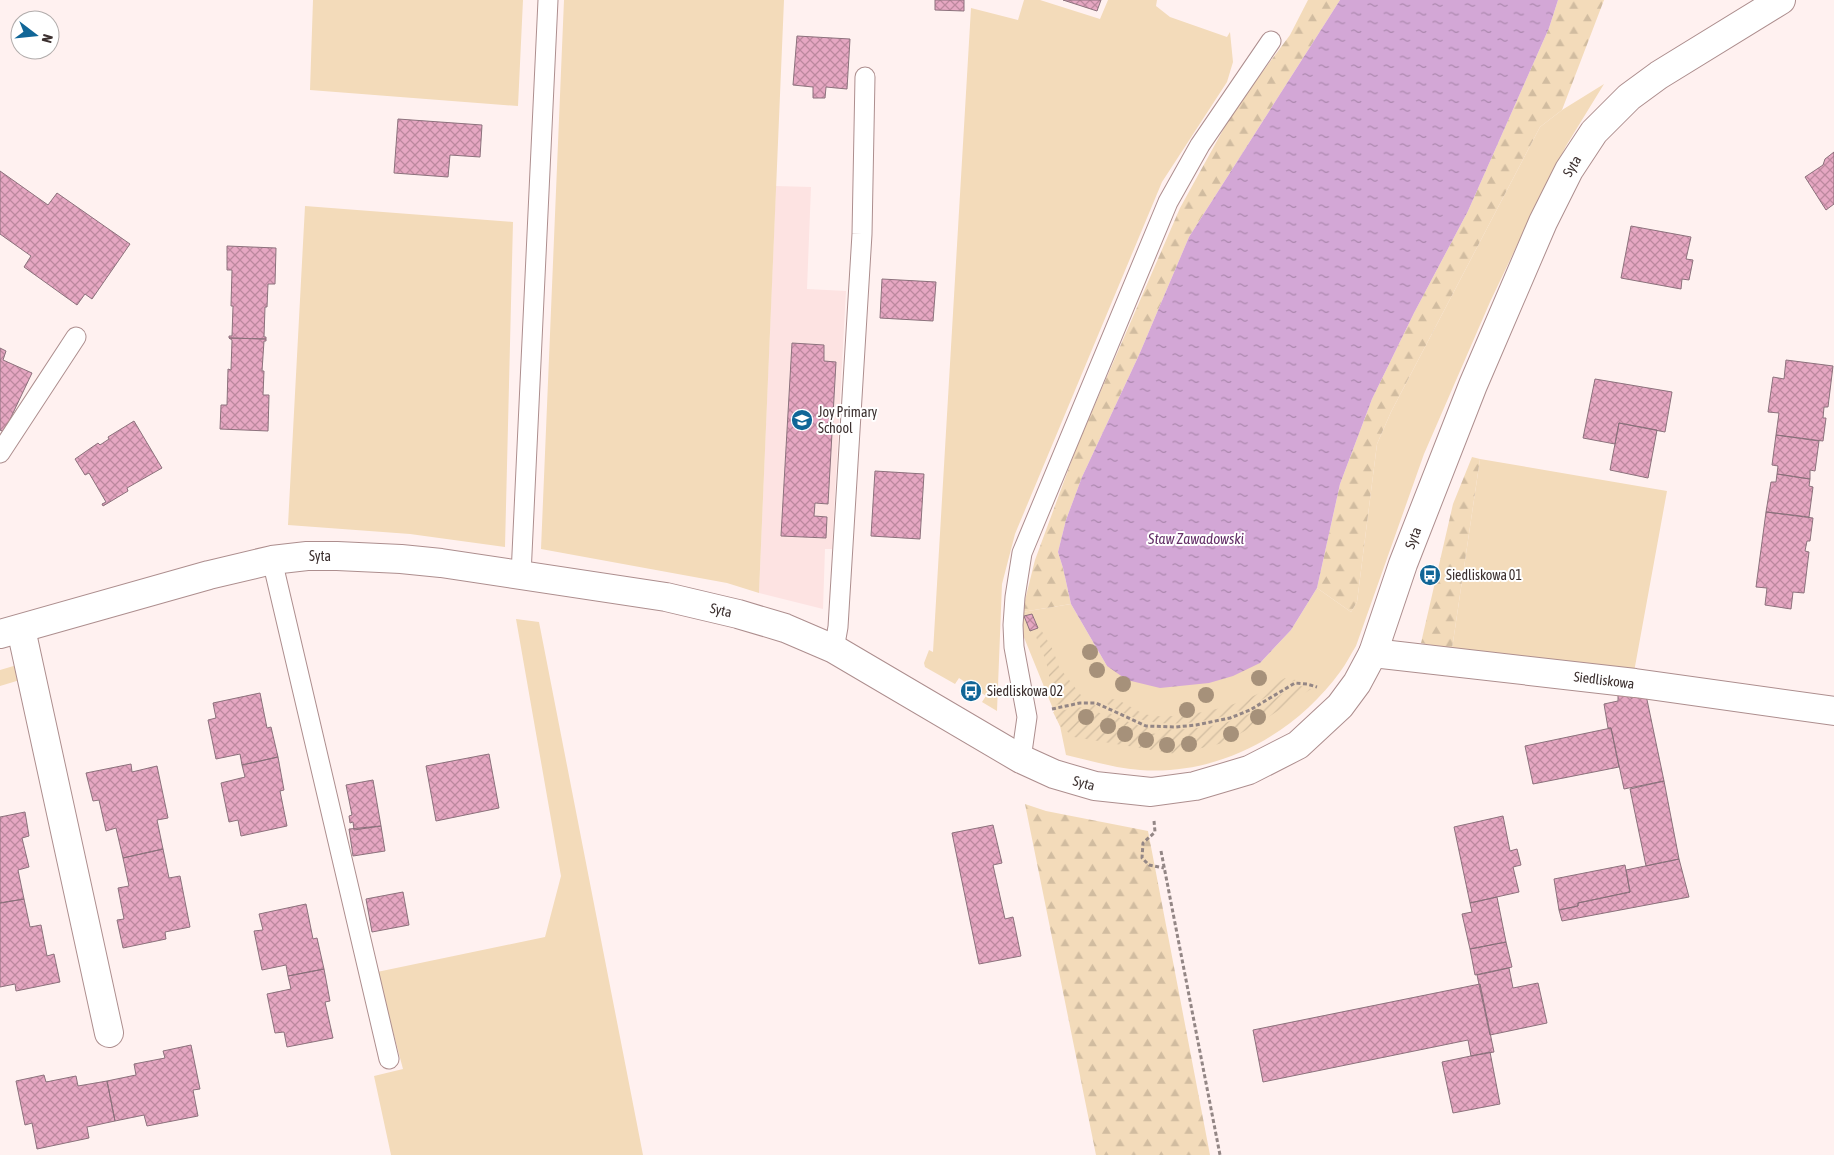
<svg xmlns="http://www.w3.org/2000/svg" width="1834" height="1155" viewBox="0 0 1834 1155" font-family="'Asap Condensed',sans-serif">
  <style>
    .built { fill: #fde3e2 }
    .green { fill: #f3dbba }
    .forest { fill: url(#forest-firs) }
    .garden { fill: url(#garden-furrows) }
    .water { fill: url(#water-ripples) }
    .building { fill: url(#building-cross-hatch); stroke: #8c717c }
    .lines { fill: none; stroke-linecap: round; stroke-linejoin: round }
    .lane-casing { stroke: #ad8e8e; stroke-width: 21 }
    .street-casing { stroke: #ad8e8e; stroke-width: 30 }
    .secondary-casing { stroke: #ad8e8e; stroke-width: 30 }
    .path { stroke: #938685; stroke-width: 3; stroke-dasharray: 4 2.5; stroke-linecap: butt }
    .lane { stroke: #fff; stroke-width: 19 }
    .street { stroke: #fff; stroke-width: 28 }
    .secondary { stroke: #fff; stroke-width: 28 }
    .tree { fill: #a6917a }
    .labels { text-anchor: middle; stroke-width: 4; stroke-linejoin: round; paint-order: stroke }
    .street-label { font-size: 14px; fill: #3b2f2e; stroke: #fff }
    .poi-label { font-size: 14px; fill: #3b2f2e; stroke: #fff; text-anchor: start }
    .water-label { font-size: 15px; font-style: italic; fill: #632e67; stroke: #fff }
  </style>
  <defs>
    <pattern id="forest-firs" width="22" height="20" patternUnits="userSpaceOnUse" patternTransform="scale(1.25)"><rect width="22" height="20" fill="#f3dbba"/><path d="M5 1l3.5 6h-7zM16 11l3.5 6h-7z" fill="#d1bca0"/></pattern>
    <pattern id="garden-furrows" width="10" height="10" patternUnits="userSpaceOnUse" patternTransform="scale(1.25)"><rect width="10" height="10" fill="#f3dbba"/><path d="M-1 1l2-2M0 10L10 0M9 11l2-2" fill="none" stroke="#d1bca0"/></pattern>
    <pattern id="water-ripples" width="26" height="14" patternUnits="userSpaceOnUse" patternTransform="scale(1.25)"><rect width="26" height="14" fill="#d3a7d6"/><path d="M2 4q2-2 4 0t4 0M15 11q2-2 4 0t4 0" fill="none" stroke="#ac88ae"/></pattern>
    <pattern id="building-cross-hatch" width="8" height="8" patternUnits="userSpaceOnUse" patternTransform="scale(1.25)"><rect width="8" height="8" fill="#e6a7c2"/><path d="M0 0l8 8M0 8l8-8" fill="none" stroke="#bc889e"/></pattern>
  </defs>
  <rect width="100%" height="100%" fill="#fff1f0"/>
  <path class="built" d="M776 186 811 187 807 289 846 291 832 549H825L823 609 759 593Z"/>
  <path class="green" d="M313 0H523L518 106 310 90Z
    M564 0H784L759 593 727 583 541 549Z
    M1024 0H1040L1100 19 1108 0H1157L1156 6 1170 17 1227 37 1230 32 1233 62 1227 82 1162 182 1015 534 1002 584 997 711 982 702 986 696 959 678 955 684 925 667 924 663 929 650 933 652 971 8 1018 20Z
    M1604 84 1566 146 1530 218 1490 302 1424 454 1356 646C1351 654 1346 664 1340 672 1295 734 1219 776 1140 770 1115 768 1091 761 1066 755L1060 726 1023 635 1022 612 1071 604 1107 666 1260 663 1291 630 1317 588 1351 612 1357 602 1377 444 1391 412 1540 127 1562 110Z
    M305 206 513 222 505 547 410 534 288 525Z
    M1480 459 1667 491 1634 672 1452 649Z
    M516 619 539 622 643 1155H391L374 1076 403 1069 377 972 545 937 561 876Z
    M17 665 20 680 0 686V670Z"/>
  <path class="forest" d="M1308 0H1340L1189 237 1139 355 1082 477 1066 520 1058 552 1063 568 1071 604 1022 612 1035 560 1077 446 1180 208 1234 110 1290 35Z
    M1558 0H1604L1562 110 1540 127 1391 412 1377 444 1357 602 1351 612 1317 588 1340 484 1372 399 1414 313 1468 211 1549 28Z
    M1472 457 1480 459 1452 649 1421 643 1453 504Z
    M1025 804 1046 811 1148 831 1210 1155H1096Z"/>
  <path class="garden" d="M1040 628 1053 650 1059 667 1084 699 1055 705 1046 661 1034 632Z
    M1285 678 1296 680C1277 687 1262 702 1242 710 1210 722 1170 729 1136 718 1126 715 1115 708 1105 703L1110 699C1122 698 1134 712 1149 715 1175 720 1227 709 1251 697 1263 692 1274 684 1285 678Z
    M1301 686 1311 689 1261 722 1223 743 1176 754 1074 737 1060 726 1053 712 1094 705 1100 707 1098 712 1106 717 1109 713 1133 724 1149 728V733L1158 734 1159 729C1193 731 1227 726 1257 710 1271 703 1286 688 1301 686Z"/>
  <path class="water" d="M1340 0H1558L1549 28 1468 211 1414 313 1372 399 1340 484 1317 588 1291 630 1260 663 1233 676 1209 683 1160 688 1127 680 1107 666 1071 604 1063 568 1058 552 1066 520 1082 477 1139 355 1189 237Z"/>
  <path class="building" d="M935 0H964V11L935 10Z
    M1063 0H1101L1097 11Z
    M797 36 850 39 847 89 826 87 825 98H813V87L793 85Z
    M398 119 482 125 480 157 450 155 448 177 394 173Z
    M1834 152V204L1826 210 1805 177 1823 165 1825 159Z
    M0 171 48 205 57 193 130 244 92 299 85 294 77 305 24 267 31 256 0 234Z
    M1631 226 1691 237 1686 259 1693 260 1689 280 1682 279 1681 289 1621 278Z
    M227 246 276 248 275 284H268L267 307H265L264 337H266V339L229 338V336H232L233 306H231L232 270H227Z
    M882 279 936 282 933 321 880 318Z
    M229 338 266 339V341H264L262 371H264L263 395H269L268 431 220 429 221 405H227L228 369 231 370 232 340Z
    M792 343 824 345V361L836 362 828 504 815 503 814 516 827 517 826 538 781 536Z
    M0 348 6 351 3 360 32 373 4 432 0 430Z
    M1786 360 1833 366 1828 407H1824L1823 418H1826L1823 441 1776 435 1779 413 1768 412 1773 377 1784 379Z
    M1595 379 1672 392 1665 432 1619 423 1615 444 1583 438Z
    M134 421 162 468 127 488 128 491 103 506 102 504 106 502 89 473 85 475 75 459 98 443 100 445 109 439 108 437Z
    M1619 423 1657 430 1648 478 1610 470Z
    M1776 435 1819 441 1815 471 1810 470V479L1777 474 1778 466 1772 465Z
    M875 471 924 474 920 539 871 536Z
    M1777 474 1810 479 1809 486 1813 487 1809 517 1766 512 1771 482H1776Z
    M1766 512 1813 518 1810 541H1807L1805 551 1809 552 1804 593 1793 592 1791 609 1765 605 1767 588 1756 587Z
    M1032 614 1038 628 1030 631 1024 616Z
    M1618 690 1630 691 1631 698 1646 695 1664 781 1624 789 1611 728H1608L1604 704 1618 701Z
    M260 693 267 728 271 727 278 757 242 765 240 754 216 759 208 720 216 718 213 703Z
    M1611 728 1619 767 1533 784 1525 746Z
    M489 754 499 808 436 821 426 766Z
    M278 757 284 790 280 791 287 826 241 836 238 820 229 822 221 783 245 777 242 765Z
    M131 764 132 772 157 766 168 818 157 820 163 849 123 858 116 828 106 831 99 800 93 801 86 773Z
    M373 780 381 826 354 830 353 822 350 823 349 816 352 815 346 785Z
    M1664 781 1679 859 1646 866 1630 789Z
    M25 812 29 836 22 838 29 867 18 870 24 899 0 903V817Z
    M1503 816 1510 851 1517 849 1521 865 1513 867 1519 892 1470 903 1454 827Z
    M993 825 1002 863 993 865 1005 919 1013 917 1021 956 979 964 952 833Z
    M381 826 385 851 353 856 349 829Z
    M163 849 169 878 180 876 190 927 165 932 166 939 123 948 117 920 124 919 118 888 129 886 123 858Z
    M1679 859 1689 897 1562 921 1559 910 1578 906V903L1630 892 1626 870Z
    M1625 865 1630 892 1578 903V906L1559 910 1554 879Z
    M403 892 409 925 372 932 366 899Z
    M1497 897 1506 942 1470 949 1462 914 1472 912 1470 903Z
    M24 899 30 927 41 925 47 956 54 954 60 982 16 991 15 984 0 987V903Z
    M306 904 313 939 317 938 324 969 288 976 286 965 262 970 254 931 263 930 259 914Z
    M1506 942 1512 967 1475 975 1470 949Z
    M1509 968 1513 988 1538 983 1547 1023 1490 1035 1477 975Z
    M324 969 330 1001 325 1002 333 1038 287 1047 284 1032 275 1033 267 994 291 989 288 976Z
    M1480 984 1494 1052 1471 1056 1468 1040 1263 1082 1253 1030Z
    M191 1045 200 1089 193 1090 198 1116 147 1126 144 1115 115 1121 107 1081 136 1075 134 1064 165 1058 163 1051Z
    M1490 1052 1500 1104 1453 1113 1442 1062Z
    M44 1075 46 1082 76 1076 78 1086 107 1081 115 1121 87 1127 89 1138 37 1149 32 1123 25 1125 16 1081Z"/>
  <g class="lines">
    <g class="lane-casing">
      <path id="lane" d="M0 453 76 337
        M272 560 389 1059
        M521 575 548 0
        M834 649 838 627 862 234 865 77
        M1021 759 1027 717 1014 647 1013 625 1015 597 1022 553 1168 202 1200 145 1271 41"/>
    </g>
    <g class="street-casing">
      <path id="street" d="M21 629 109 1033
        M1373 653 1635 683 1834 711"/>
    </g>
    <g class="secondary-casing">
      <path id="secondary" d="M0 634 209 575 272 560 307 556H337L401 559 441 563 666 597 738 614 785 628 834 649 1021 759 1054 774 1095 786 1151 792 1195 786 1249 770 1298 745 1340 706 1357 683 1373 653 1403 564 1473 385 1543 222 1569 170 1594 132 1629 97 1659 75 1781 0"/>
    </g>
    <path class="path" d="M1052 709 1080 703H1096L1146 726 1176 727 1196 725 1230 718 1250 710 1295 683 1307 684 1317 687
      M1154 821 1155 832 1143 843 1142 858 1149 865 1164 868
      M1161 851 1220 1155"/>
    <use href="#lane" class="lane"/>
    <use href="#street" class="street"/>
    <use href="#secondary" class="secondary"/>
  </g>
  <g class="tree">
    <circle cx="1090" cy="652" r="8"/>
    <circle cx="1097" cy="670" r="8"/>
    <circle cx="1259" cy="678" r="8"/>
    <circle cx="1123" cy="684" r="8"/>
    <circle cx="1206" cy="695" r="8"/>
    <circle cx="1187" cy="710" r="8"/>
    <circle cx="1086" cy="717" r="8"/>
    <circle cx="1258" cy="717" r="8"/>
    <circle cx="1108" cy="726" r="8"/>
    <circle cx="1125" cy="734" r="8"/>
    <circle cx="1231" cy="734" r="8"/>
    <circle cx="1146" cy="740" r="8"/>
    <circle cx="1189" cy="744" r="8"/>
    <circle cx="1167" cy="745" r="8"/>
  </g>
  <defs>
    <g id="school-disc" transform="scale(1.125)"><circle r="9.5" fill="#116697" stroke="#fff"/><path d="M0-5L7-2L0 1L-7-2ZM-4 1L0 2.5L4 1V4Q0 6-4 4Z" fill="#fff"/></g>
    <g id="bus-disc" transform="scale(1.125)"><circle r="9.5" fill="#116697" stroke="#fff"/><path d="M-5-6H5V4H4V6H2V4H-2V6H-4V4H-5ZM-3.5-4V0h7V-4ZM-3.5 1.2v1.5H-2V1.2ZM2 1.2v1.5H3.5V1.2Z" fill="#fff"/></g>
  </defs>
  <g fill-rule="evenodd">
    <use href="#school-disc" x="802" y="420"/>
    <use href="#bus-disc" x="1430" y="575"/>
    <use href="#bus-disc" x="971" y="691"/>
  </g>
  <g class="labels">
    <g class="street-label">
      <text transform="translate(1572 166) rotate(-59)" y="5">Syta</text>
      <text transform="translate(1413 538) rotate(-69)" y="5">Syta</text>
      <text x="320" y="561">Syta</text>
      <text transform="translate(721 610) rotate(13)" y="5">Syta</text>
      <text transform="translate(1604 680) rotate(7)" y="5">Siedliskowa</text>
      <text transform="translate(1084 783) rotate(15)" y="5">Syta</text>
    </g>
    <g class="poi-label">
      <text x="818" y="417">Joy Primary<tspan x="818" dy="16">School</tspan></text>
      <text x="1446" y="580">Siedliskowa 01</text>
      <text x="987" y="696">Siedliskowa 02</text>
    </g>
    <g class="water-label">
      <text x="1196" y="544">Staw Zawadowski</text>
    </g>
  </g>
  <g transform="translate(35 35) rotate(106)"><circle r="24" fill="#ffffff" stroke="#b1acab"/>
  <path d="M0-4L9 19L0 12L-9 19Z" fill="#116697"/>
  <text y="-8" font-size="14" font-weight="bold" text-anchor="middle" fill="#3b2f2e">N</text>
  </g>
</svg>
